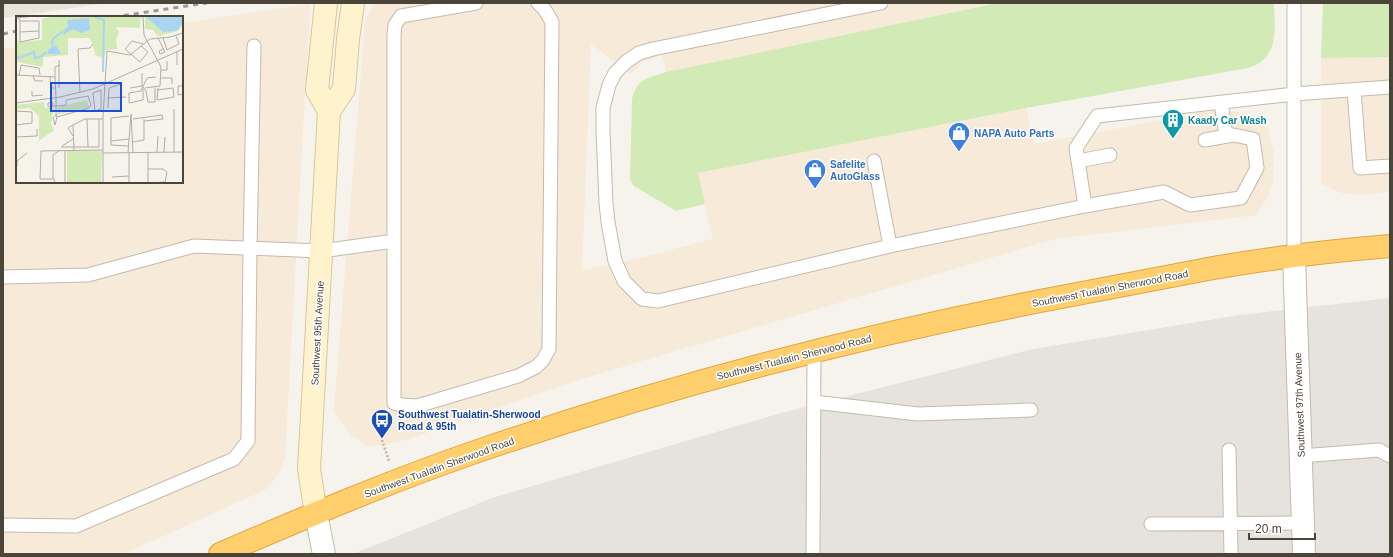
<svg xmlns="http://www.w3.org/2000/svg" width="1393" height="557" viewBox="0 0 1393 557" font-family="Helvetica,sans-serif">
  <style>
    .residential { fill: #eae5da }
    .commercial { fill: #f7ead8 }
    .industrial { fill: #e6e2dd }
    .green { fill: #d2eab5 }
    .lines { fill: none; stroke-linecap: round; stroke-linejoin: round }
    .lane-casing { stroke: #c2bbae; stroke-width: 15 }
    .street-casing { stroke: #c2bbae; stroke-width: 24 }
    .secondary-casing { stroke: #d6c79b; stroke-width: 24 }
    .highway-casing { stroke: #e0a43c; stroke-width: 24 }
    .path { stroke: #c4b79f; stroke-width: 2.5; stroke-dasharray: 2 2; stroke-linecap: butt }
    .lane { stroke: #fff; stroke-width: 13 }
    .street { stroke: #fff; stroke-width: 22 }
    .secondary { stroke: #fff3cd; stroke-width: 22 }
    .highway { stroke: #ffcf6e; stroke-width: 22 }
    .rail { stroke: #9a9a9a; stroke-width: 3; stroke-dasharray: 5 5; stroke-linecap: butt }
    .labels { text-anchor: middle; stroke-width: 3; stroke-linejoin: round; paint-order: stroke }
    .culture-label { font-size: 10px; font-weight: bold; fill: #0d838f; stroke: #fff; text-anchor: start }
    .shop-label { font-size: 10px; font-weight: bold; fill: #366cbe; stroke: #fff; text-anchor: start }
    .street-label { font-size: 10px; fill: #4b4439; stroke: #fff }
    .transit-label { font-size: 10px; font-weight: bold; fill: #164399; stroke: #fff; text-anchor: start }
    .inset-river { fill: none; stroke: #a9d4f2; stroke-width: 2 }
    .inset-road { fill: none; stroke: #b2ada4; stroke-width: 1 }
    .view { fill: #1d4ed8; fill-opacity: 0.15; stroke: #1d4ed8; stroke-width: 2 }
    .inset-edge { fill: none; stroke: #4b4439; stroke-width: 2 }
  </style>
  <rect width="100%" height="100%" fill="#f6f3ec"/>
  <path class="residential" d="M3 3H108L3 18Z"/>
  <path class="commercial" d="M374 3H998L666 72 662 55 643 62 631 74 591 44 582 270 636 259 713 239 697 173 1026 108 1034 144 1221 109 1250 114 1267 126 1274 153 1273 181 1267 198 1257 215 1055 239 578 380 406 440 369 447 352 436 341 422 334 409 365 22Z
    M310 4 285 457 279 474 265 490 124 554H3V49L17 47V182H182V23Z
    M1390 57V192L1362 195 1341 193 1321 184V58Z"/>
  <path class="industrial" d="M1390 298V554H357L358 552 492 498 774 415 1033 349 1240 315Z"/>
  <path class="green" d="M998 3H1274C1274 22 1279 47 1262 61 1259 64 1253 66 1248 68L1026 108 698 173 705 204 676 211 634 186 630 179 632 99C638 78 646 79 666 72Z
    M1323 3H1390V57L1321 58Z"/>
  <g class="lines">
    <g class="lane-casing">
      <path id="lane" d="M476 3 401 16 395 25 394 35V403L402 405 417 406 518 376 536 367 543 360 549 349 552 22 545 10 538 3
        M881 3 653 49 639 53 627 61 615 73 609 85 603 108V131L606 203 608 222 615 261 624 281 642 299 658 301 890 246 1085 206 1076 148 1097 116 1294 94 1390 87
        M1294 3V257
        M1354 90 1360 168 1390 166
        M1221 103 1226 136
        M874 161 890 246
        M1078 161 1110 155
        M1085 206 1164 192 1190 205 1241 198 1257 168 1253 139 1233 135 1205 140
        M3 277 88 275 194 246 321 251 394 241
        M814 402 918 414 1031 410
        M1229 450 1231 554
        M1300 456 1379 450 1390 456
        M1151 524 1303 523
        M4 525 76 526 234 459 248 441 250 248 254 46
        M813 554 814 352"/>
    </g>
    <g class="street-casing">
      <path id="street" d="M1294 257 1304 554
        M316 514 324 554"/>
    </g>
    <g class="secondary-casing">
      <path id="secondary" d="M326 3 317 90 329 111
        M316 514 309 469 329 111 344 89 348 39 353 3"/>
    </g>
    <g class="highway-casing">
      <path id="highway" d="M220 554C306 517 393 480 481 450 676 383 874 332 1077 294 1121 286 1164 277 1208 269 1268 258 1330 251 1390 246"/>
    </g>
    <path class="path" d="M382 440 389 461"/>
    <use href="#lane" class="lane"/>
    <use href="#street" class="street"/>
    <use href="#secondary" class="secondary"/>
    <use href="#highway" class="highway"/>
    <path class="rail" d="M114 17 207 3
      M3 34 17 31"/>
  </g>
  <defs>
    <g id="building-pin" transform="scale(1.15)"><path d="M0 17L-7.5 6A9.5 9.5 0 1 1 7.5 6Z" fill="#0f9aa8" stroke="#fff"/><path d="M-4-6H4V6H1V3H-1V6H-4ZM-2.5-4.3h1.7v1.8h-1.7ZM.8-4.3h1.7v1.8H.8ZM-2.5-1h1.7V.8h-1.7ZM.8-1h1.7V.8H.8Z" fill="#fff"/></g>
    <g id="shop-pin" transform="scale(1.15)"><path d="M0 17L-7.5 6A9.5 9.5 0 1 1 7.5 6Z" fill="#3f7fe0" stroke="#fff"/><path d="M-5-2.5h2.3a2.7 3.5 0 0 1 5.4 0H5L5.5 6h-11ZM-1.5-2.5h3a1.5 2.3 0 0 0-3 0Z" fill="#fff"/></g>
    <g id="bus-pin" transform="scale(1.15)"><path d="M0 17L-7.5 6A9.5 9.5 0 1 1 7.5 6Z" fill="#1a4fb4" stroke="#fff"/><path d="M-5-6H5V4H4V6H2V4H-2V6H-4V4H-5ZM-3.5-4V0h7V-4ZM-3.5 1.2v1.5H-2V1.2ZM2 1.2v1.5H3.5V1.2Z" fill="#fff"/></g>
  </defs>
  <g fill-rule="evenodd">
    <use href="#building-pin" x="1173" y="120"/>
    <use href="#shop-pin" x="959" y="133"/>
    <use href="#shop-pin" x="815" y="170"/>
    <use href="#bus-pin" x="382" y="420"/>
  </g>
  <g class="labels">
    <g class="culture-label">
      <text x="1188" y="124">Kaady Car Wash</text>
    </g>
    <g class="shop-label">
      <text x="974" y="137">NAPA Auto Parts</text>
      <text x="830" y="168">Safelite<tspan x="830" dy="12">AutoGlass</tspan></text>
    </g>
    <g class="street-label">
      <text transform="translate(1110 288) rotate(-11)" y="4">Southwest Tualatin Sherwood Road</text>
      <text transform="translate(317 333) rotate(-87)" y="4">Southwest 95th Avenue</text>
      <text transform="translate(794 357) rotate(-14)" y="4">Southwest Tualatin Sherwood Road</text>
      <text transform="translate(1299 405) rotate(-92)" y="4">Southwest 97th Avenue</text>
      <text transform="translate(439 467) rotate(-20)" y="4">Southwest Tualatin Sherwood Road</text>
    </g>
    <g class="transit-label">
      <text x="398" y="418">Southwest Tualatin-Sherwood<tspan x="398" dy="12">Road &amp; 95th</tspan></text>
    </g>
  </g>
  <g transform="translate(16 16)">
    <rect width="167" height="167" fill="#f6f3ec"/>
    <path d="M40 0H125L124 12 100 11 103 16 100 24 101 33 90 34 88 42 79 39 77 28 73 22H52V39L27 41V51L2 46 0 44V22L3 26 26 24V3ZM129 0H167V9L162 15 142 20 137 14 129 13ZM71 84 73 91 41 99 42 91ZM28 86 29 92H38L35 108 38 114 23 125V100L14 92 0 93V89ZM51 135H86L85 167H51Z" fill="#d2eab5"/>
    <path d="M129 0H165L167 7 160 15 147 16ZM73 2 74 14 65 17 57 13 47 19V15L52 10 51 4ZM38 29 42 32 45 38H32V34Z" fill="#a9d4f2"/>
    <path class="inset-river" d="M79 1 88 4 87 56M36 29 37 23 46 16M0 40 3 42 18 36 19 42 24 41 31 36"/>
    <path class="inset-road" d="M2 0 4 5V26L23 22V5H4M127 0 128 19 145 51 144 70 129 72M0 2 19 0M4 16 23 15M142 22 149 36 144 38 143 35 147 33M147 22 151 34 163 28 160 20M125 30 132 36 124 46 109 33 116 25 127 28M161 49V35M145 54H151V45M126 57V70L130 75 132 86H139V72M0 59 39 61M3 60 5 49 23 52 24 59M17 60 19 65H27M34 60 35 72H39M145 62H156V68M167 70H162V79L167 78M43 72V44M114 72 126 70M127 73V84L113 87V77L125 75 131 62 140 61M85 74V93L79 95 77 77ZM141 74 157 72 158 81 141 84 142 72M16 75V80L27 79M64 77 62 33 74 32 77 28M91 82 110 81M0 87 44 81 77 73 167 33M37 90 36 86 32 87V91L37 90H40L50 89V84L72 80 75 89 73 92 41 101 40 98V82L39 61V51L44 49M92 92 93 72 105 68M0 95 16 96V107L0 109M40 99 37 102 39 109 41 101M87 101 91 35 114 39 134 23 154 21 167 17M87 101V167M71 103 72 131M83 103V131M117 103 146 99 147 103 128 105M57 120 52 112 57 109M0 121 21 120V113M95 125 113 123M117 126 128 124V103M46 130 57 123M112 130 95 129V102L113 100M45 131H83M58 134 57 109 69 103H87M141 136 142 120M148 136 149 121M158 136V93M87 137 167 136M112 137 115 98 117 137M1 150V145L11 137M96 161 113 160M37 163V139L44 134M39 167 38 163H24L25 135 87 134M49 167V134M113 167V137M132 167 149 166 151 156 147 153H132M132 167V136"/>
    <path class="view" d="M35 67H105V95H35Z"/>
    <rect width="167" height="167" class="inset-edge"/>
  </g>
  <rect width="1393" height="557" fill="none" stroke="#4b4439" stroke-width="8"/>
  <path d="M1249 533v6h66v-6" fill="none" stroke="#4b4439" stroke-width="2"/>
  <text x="1255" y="533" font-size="12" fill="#4b4439" stroke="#ffffff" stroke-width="3" paint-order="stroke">20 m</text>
</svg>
